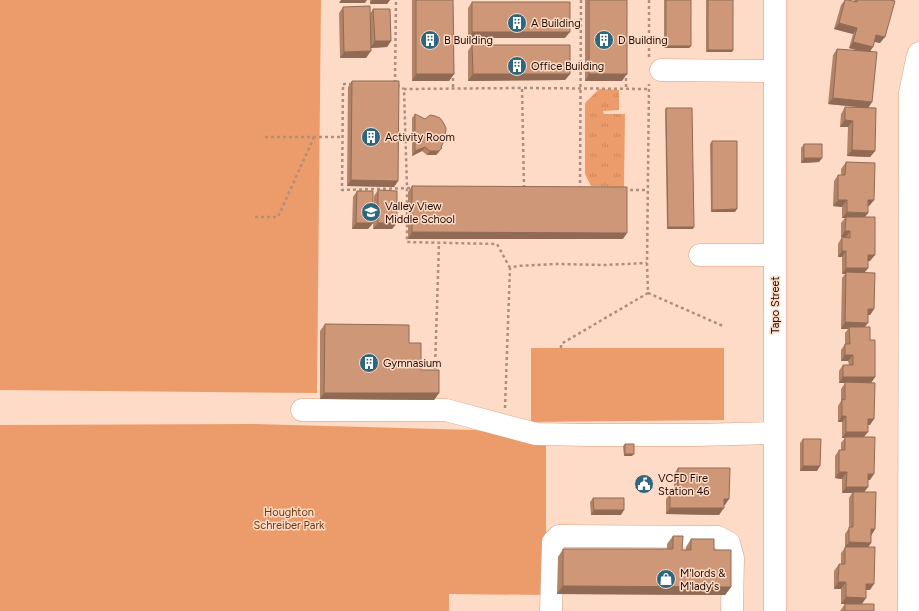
<svg xmlns="http://www.w3.org/2000/svg" width="919" height="611" viewBox="0 0 919 611" font-family="Figtree,sans-serif">
  <style>
    .grass { fill: url(#grass-tufts) }
    .green { fill: #ec9c6b }
    .lines { fill: none; stroke-linecap: round; stroke-linejoin: round }
    .minor-casing { stroke: #d7a080; stroke-width: 23 }
    .path { stroke: #ac8f7e; stroke-width: 2.5; stroke-dasharray: 3 3; stroke-linecap: butt }
    .minor { stroke: #fff; stroke-width: 22 }
    .wall { fill: #b18367 }
    .shaded-wall { fill: #906a54 }
    .building { fill: #ce9878; stroke: #906a54 }
    .labels { text-anchor: middle; stroke-width: 3; stroke-linejoin: round; paint-order: stroke }
    .poi-label { font-size: 11px; fill: #1f0c02; stroke: #fedbc7; text-anchor: start }
    .street-label { font-size: 11px; fill: #1f0c02; stroke: #fedbc7 }
    .park-label { font-size: 11px; fill: #6c360e; stroke: #fedbc7 }
  </style>
  <defs>
    <pattern id="grass-tufts" width="24" height="20" patternUnits="userSpaceOnUse"><rect width="24" height="20" fill="#ec9c6b"/><path d="M3 7l-1-3M5 7V3M7 7l1-3M15 17l-1-3M17 17v-4M19 17l1-3" fill="none" stroke="#ca855b"/></pattern>
  </defs>
  <rect width="100%" height="100%" fill="#fedbc7"/>
  <path class="grass" d="M599 89 619 90V110L603 111 604 114H625L624 187 591 186 585 174V103Z"/>
  <path class="green" d="M0 0H321L317 393 0 390Z
    M531 348H724V420L531 422Z
    M253 424 475 430 546 442V595L449 594V611H0V425Z"/>
  <g class="lines">
    <g class="minor-casing">
      <path id="minor" d="M661 70 775 71
        M700 255H775
        M302 410H446L536 434 588 435H698L775 433
        M551 611 553 542 559 536 718 537 729 543 733 558 732 611
        M775 611V0
        M909 611 910 93 917 59 919 53"/>
    </g>
    <path class="path" d="M649 0V57
      M453 72V89
      M626 72V89
      M395 83 396 0
      M352 84H343L342 190 414 188
      M397 85 404 89
      M265 137H342
      M524 188 522 88 649 89
      M580 189 581 0
      M624 190H648
      M255 217H278L314 137
      M510 268 497 244 407 242V188L404 89 522 88
      M648 293 723 326
      M561 348V344L648 293 647 263 649 84
      M435 369 439 243
      M505 408 510 268 517 266 557 264 604 265 647 263"/>
    <use href="#minor" class="minor"/>
  </g>
  <path class="wall" d="M370 0H390L387 4H370Z
    M412 0H453L454 74 449 81H412Z
    M585 0H627L622 81H585Z
    M664 0H691V46L689 48H664Z
    M706 0H733V50L732 52H706Z
    M845 0H848L854 2V0H890L880 43 874 42 870 52 872 102 868 108 828 104 833 55 837 49 859 51 849 48 853 34 834 29 841 5Z
    M472 2 565 38H468V8Z
    M343 7 370 14 373 9 391 41 387 47 370 48 366 58H340L339 13Z
    M472 45 570 74 565 80 468 81V51Z
    M352 81 398 181 394 187 347 186 348 87Z
    M845 107 875 151 870 157 847 156 848 127H840L841 114Z
    M666 108 693 229H667L665 110Z
    M415 114 441 147 439 152 436 155H427L422 151 412 156V118Z
    M712 141 735 212H711L710 144Z
    M804 144 822 158 819 162 801 163V148Z
    M846 162 874 200 869 206H868V213L865 217 870 261H868V268L865 272 874 309 870 315H868L865 327 870 340 875 377 871 383 870 425H868L864 437 870 480H868L864 492 875 529 871 535V543L868 547 870 590H866L862 604H841V589H834V571L839 564H841V553L845 548V534L849 528V498L852 493H842V479L835 478V456L839 450H841V443L845 438H842V422H838V406L841 401V389L845 383H839V371L843 365H849L848 361H841V350L845 344V333L848 329H841L842 278 845 274H842V257H838V244L842 237H846H841V223L845 218H842V207L833 206 834 181 838 175H841V169Z
    M412 186 623 239H408V192Z
    M378 190 397 223 392 229H373L374 196Z
    M357 191 373 223 368 229H352L353 197Z
    M325 324 409 343 421 370 439 393 434 400 320 399V331Z
    M803 439 817 471H800V443Z
    M625 444 632 456H624L623 446Z
    M678 468 725 505H724L719 515 666 514V499L670 493H674V474Z
    M593 498 621 515H591L590 502Z
    M673 536 682 550H686V547L691 539 714 550 731 587 725 595 557 594 558 557 563 549H667V544Z
    M845 604 874 611H840Z"/>
  <path class="shaded-wall" d="M341 0H367L365 3H339Z
    M372 0H390L387 4H370Z
    M839 23 857 28 853 34 834 29Z
    M472 32H570L565 38H468Z
    M876 35 885 37 880 43 872 41Z
    M375 41H391L387 47 370 48Z
    M853 42 873 47 869 53 849 48Z
    M666 46H691L689 48H664Z
    M708 50H733L732 52H706Z
    M371 51 366 58H340L344 52Z
    M416 74H454L449 81H412Z
    M473 74H570L565 80 468 81Z
    M589 74H627L622 81H585Z
    M833 98 872 102 868 108 828 104Z
    M845 120 853 121 848 127H840Z
    M425 147 422 151 412 156 415 151Z
    M442 148 436 155H427L430 151Z
    M852 150 875 151 870 157 847 156Z
    M804 158H822L819 162 801 163Z
    M351 180 398 181 394 187 347 186Z
    M838 200H847L842 207 833 206Z
    M868 200H874L869 206H864Z
    M737 209 735 212H711L712 210Z
    M847 212 868 213 863 219 846 217 845 218H842Z
    M356 223H373L368 229H352Z
    M378 223H397L392 229H373Z
    M668 227H694L693 229H667Z
    M845 231H850L846 237H841Z
    M412 232 627 233 623 239H408Z
    M842 251H846L842 257H838Z
    M868 255H875L870 261H864Z
    M846 268H868L863 274 846 272 845 274H842Z
    M868 309H874L870 315H864Z
    M845 322 868 323 863 329 849 327 848 329H841Z
    M845 355H853L848 361H841Z
    M843 377H875L871 383H839Z
    M324 393H439L434 400 320 399Z
    M842 416H846L842 422H838Z
    M868 419H874L870 425H864Z
    M846 432H868L863 438 845 437V438H842Z
    M625 454H634L632 456H624Z
    M803 466H820L817 471H800Z
    M839 472H847L842 479 835 478Z
    M868 474H874L870 480H864Z
    M846 487H868L863 494 853 492 852 493H842Z
    M724 499H729L725 505H720Z
    M670 508H724L719 515 666 514Z
    M594 510H624L621 515H591Z
    M871 529H875L871 536Z
    M849 542 871 543 867 549 845 547Z
    M838 582H846L841 589H834Z
    M866 584H874L870 590H862Z
    M563 586 731 587 725 595 557 594Z
    M846 597 866 598 862 604H841Z"/>
  <path class="building" d="M416 0H453L454 74H416Z
    M589 0H627V74H589Z
    M666 0H691V46H666Z
    M708 0H733V50H708Z
    M845 0H848L857 2V0H890L895 1 885 37 876 35 873 47 853 42 857 28 839 23Z
    M472 2H570V32H472Z
    M370 6 371 51 344 52 343 7Z
    M373 9H390L391 41H375Z
    M472 45H570V74H473Z
    M837 49 877 52 872 102 833 98Z
    M352 81H399L398 181 351 180Z
    M845 107 876 108 875 151 852 150 853 121 845 120Z
    M666 108H692L694 227H668Z
    M415 114 425 119 430 115 435 116 440 118 443 122 446 128 445 139 441 147 442 148 439 151H430L425 147 415 151Z
    M712 141H737V209L712 210Z
    M804 144H822V158H804Z
    M846 162 875 163 874 200H868V213L847 212V200H838V175H845Z
    M412 186 627 187V233L412 232Z
    M378 190 397 191V223H378Z
    M357 191H373V223H356Z
    M846 217H875V255H868V268H846V251H842V237L850 238V231H845Z
    M846 272 875 273 874 309H868V323L845 322Z
    M325 324 409 325V343H421V370H439V393H324Z
    M849 327H870V340H875V377H843V365H853V355H845V344H850Z
    M845 382 875 383 874 419H868V432H846V416H842V399L845 400Z
    M845 437H875L874 474H868V487H846L847 472H839V450H845Z
    M803 439H821L820 466H803Z
    M625 444H634V454H625Z
    M678 468H730L729 499H724V508H670V493H678Z
    M853 492H876L875 529H871V543L849 542V527H853Z
    M593 498H624V510H594Z
    M673 536H683L682 550H691V539H714V550H731V587L563 586V549H673Z
    M845 547H875L874 584H866V598L846 597V582H838L839 564H845Z
    M845 604H874V611H845Z"/>
  <defs>
    <g id="building-disc" transform="scale(1)"><circle r="9.5" fill="#2e6680" stroke="#fedbc7"/><path d="M-4-6H4V6H1V3H-1V6H-4ZM-2.5-4.3h1.7v1.8h-1.7ZM.8-4.3h1.7v1.8H.8ZM-2.5-1h1.7V.8h-1.7ZM.8-1h1.7V.8H.8Z" fill="#fff"/></g>
    <g id="school-disc" transform="scale(1)"><circle r="9.5" fill="#2e6680" stroke="#fedbc7"/><path d="M0-5L7-2L0 1L-7-2ZM-4 1L0 2.5L4 1V4Q0 6-4 4Z" fill="#fff"/></g>
    <g id="civic-disc" transform="scale(1)"><circle r="9.5" fill="#2e6680" stroke="#fedbc7"/><path d="M-.6-6.5H3V-4.5H.6V-3L4-1V1h2V6H-6V1h2V-1L-.6-3ZM-1.2 2.5V6h2.4V2.5Z" fill="#fff"/></g>
    <g id="shop-disc" transform="scale(1)"><circle r="9.5" fill="#2e6680" stroke="#fedbc7"/><path d="M-5-2.5h2.3a2.7 3.5 0 0 1 5.4 0H5L5.5 6h-11ZM-1.5-2.5h3a1.5 2.3 0 0 0-3 0Z" fill="#fff"/></g>
  </defs>
  <g fill-rule="evenodd">
    <use href="#building-disc" x="517" y="23"/>
    <use href="#building-disc" x="430" y="40"/>
    <use href="#building-disc" x="604" y="40"/>
    <use href="#building-disc" x="517" y="66"/>
    <use href="#building-disc" x="371" y="137"/>
    <use href="#school-disc" x="371" y="212"/>
    <use href="#building-disc" x="369" y="363"/>
    <use href="#civic-disc" x="644" y="484"/>
    <use href="#shop-disc" x="666" y="579"/>
  </g>
  <g class="labels">
    <g class="poi-label">
      <text x="531" y="27">A Building</text>
      <text x="444" y="44">B Building</text>
      <text x="618" y="44">D Building</text>
      <text x="531" y="70">Office Building</text>
      <text x="385" y="141">Activity Room</text>
      <text x="385" y="210">Valley View<tspan x="385" dy="13">Middle School</tspan></text>
      <text x="383" y="367">Gymnasium</text>
      <text x="658" y="482">VCFD Fire<tspan x="658" dy="13">Station 46</tspan></text>
      <text x="680" y="577">M'lords &amp;<tspan x="680" dy="13">M'lady's</tspan></text>
    </g>
    <g class="street-label">
      <text transform="translate(775 305) rotate(-90)" y="4">Tapo Street</text>
    </g>
    <g class="park-label">
      <text x="289" y="516">Houghton<tspan x="289" dy="13">Schreiber Park</tspan></text>
    </g>
  </g>
</svg>
